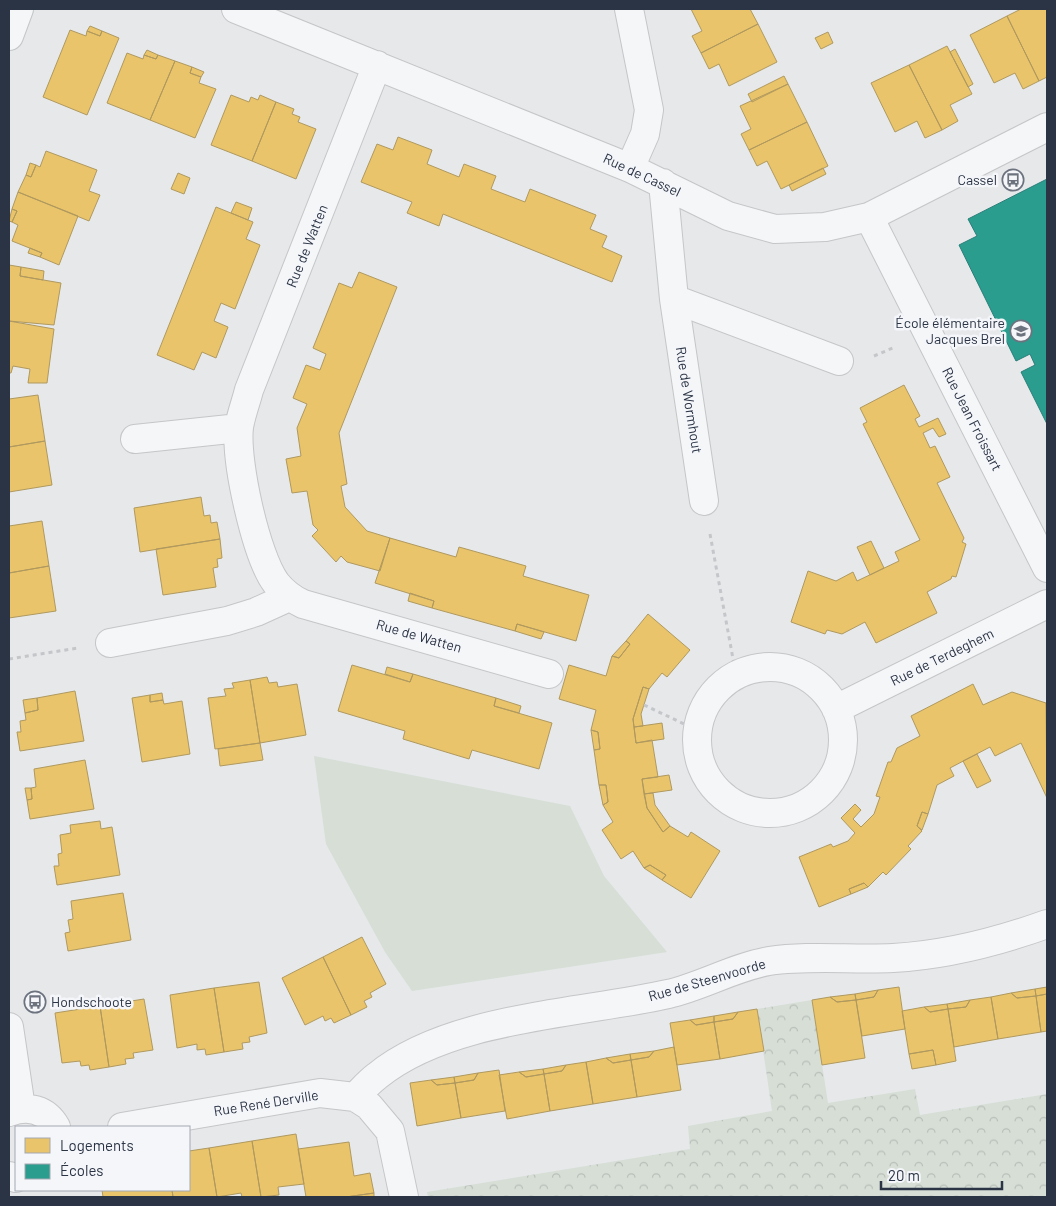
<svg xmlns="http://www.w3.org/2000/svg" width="1056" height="1206" viewBox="0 0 1056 1206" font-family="Barlow,sans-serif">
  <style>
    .grass { fill: #d6ded6 }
    .park { fill: url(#park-crowns) }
    .homes { fill: #e9c46a; stroke: #b0995f }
    .schools { fill: #2a9d8f; stroke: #2a7e79 }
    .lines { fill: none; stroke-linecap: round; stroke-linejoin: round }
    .minor-casing { stroke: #c4c6c8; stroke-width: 30 }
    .path { stroke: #c5c6ca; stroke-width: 3; stroke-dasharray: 4 4; stroke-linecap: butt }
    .minor { stroke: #f5f6f7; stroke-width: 28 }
    .labels { text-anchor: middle; stroke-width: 5; stroke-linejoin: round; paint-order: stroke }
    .street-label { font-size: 14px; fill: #2b3445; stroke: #f4f6f9 }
    .poi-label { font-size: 14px; fill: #2b3445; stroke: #f4f6f9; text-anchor: end }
  </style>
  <defs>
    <pattern id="park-crowns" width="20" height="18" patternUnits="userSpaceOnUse" patternTransform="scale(1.25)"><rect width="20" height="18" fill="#d6ded6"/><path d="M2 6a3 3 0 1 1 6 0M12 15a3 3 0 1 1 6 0" fill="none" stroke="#b8bfb9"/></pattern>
  </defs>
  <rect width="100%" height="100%" fill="#e6e8ea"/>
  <path class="grass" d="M314 756 570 806 604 876 667 952 412 991 385 952 326 844Z"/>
  <path class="park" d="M812 1000 828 1103 915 1089 920 1115 1047 1094V1197H428L427 1192 690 1149 688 1126 772 1111 757 1009Z"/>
  <path class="homes" d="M691 9H750L758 24 701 53 692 36 702 31Z
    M1021 9H1047V77L1039 81 1007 16Z
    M1007 16 1039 81 1023 89 1015 73 994 83 970 35Z
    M758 24 777 62 729 86 719 64 709 69 701 53Z
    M90 26 102 31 100 36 87 31Z
    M70 30 86 36 87 31 100 36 102 31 119 38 87 115 43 97Z
    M828 32 833 43 821 49 815 38Z
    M947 46 972 94 950 105 958 121 942 130 909 65Z
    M955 49 973 84 968 87 950 52Z
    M147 50 158 55 156 59 144 55Z
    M127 53 143 59 144 55 156 59 158 55 175 61 150 120 107 103Z
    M175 61 192 67 190 73 201 77 199 83 216 89 195 138 150 120Z
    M909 65 942 130 925 138 917 121 895 132 871 83Z
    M192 67 204 72 201 77 190 73Z
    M784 76 788 84 752 102 748 94Z
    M788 84 807 122 749 150 741 134 751 129 740 106Z
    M231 95 249 102 251 97 258 100 260 95 276 102 252 161 211 145Z
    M276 102 294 109 292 114 300 117 298 122 316 129 296 179 252 161Z
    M807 122 828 166 781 189 767 161 757 166 749 150Z
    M398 137 432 150 427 164 459 177 464 164 496 176 491 189 525 202 530 189 596 215 590 229 607 236 602 247 622 256 612 282 443 214 439 226 407 213 412 202 361 182 377 144 393 150Z
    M46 151 97 170 89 191 100 195 89 221 18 192 26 175 31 177 36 165 40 167Z
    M30 163 36 165 31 177 26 175Z
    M823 168 826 174 792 191 789 185Z
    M178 173 190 178 184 194 171 189Z
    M18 192 78 216 59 265 40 257 42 253 12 241 18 225 12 222 17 211 12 209Z
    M236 202 252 208 248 220 231 213Z
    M216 207 253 222 246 239 260 245 235 309 221 303 214 321 228 327 216 358 202 352 194 370 157 355Z
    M12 209 17 211 12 222 9 221Z
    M30 248 42 253 40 257 28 253Z
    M9 265 21 267 20 276 61 283 54 325 9 321Z
    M21 267 44 271 43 280 20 276Z
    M359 272 397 287 339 433 347 484 341 486 345 507 367 531 390 538 380 571 347 562 341 556 336 562 312 536 318 530 313 525 307 491 292 493 286 459 301 456 297 428 307 404 293 398 306 365 320 370 326 354 313 348 339 283 352 288Z
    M9 321 54 329 47 383H28L30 369 13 366 11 373H9Z
    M904 385 920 416 915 419 919 427 938 418 946 434 939 437 933 428 923 433 930 448 935 446 950 477 937 483 964 538 962 542 966 544 956 577 952 576 951 579 927 592 937 613 876 643 865 622 842 634 827 630 825 634 791 622 808 571 836 581 853 572 857 581 899 561 895 552 920 540 863 424 867 422 860 408Z
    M38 395 45 441 9 447V399Z
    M45 441 52 485 9 492V447Z
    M201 497 204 516 210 515 211 523 217 522 220 539 140 552 134 508Z
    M42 521 49 566 9 573V526Z
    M390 538 456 557 459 547 498 558 526 566 523 576 589 595 576 641 517 624 515 631 432 608 434 601 375 583Z
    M220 539 222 558 217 559 218 567 213 568 216 587 163 595 156 549Z
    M871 541 884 568 870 575 857 547Z
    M49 566 56 611 9 618V573Z
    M410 593 434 601 432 608 408 601Z
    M648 614 690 650 667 677 662 673 649 689 643 687 633 719 636 743 652 740 658 777 642 779 647 808 663 832 670 826 688 837 691 832 720 851 691 898 662 880 666 875 650 865 644 868 633 851 621 859 602 830 613 822 603 805 608 802 606 785H599L594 750 600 749 598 732 591 730 596 710 559 699 569 665 606 676 612 656 619 658 630 644 626 641Z
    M517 624 544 632 541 639 515 631Z
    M626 641 630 644 619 658 612 656Z
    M352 665 410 682 413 674 496 698 494 706 552 723 539 769 472 750 469 759 403 739 405 731 338 711Z
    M387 667 413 674 410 682 385 674Z
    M267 677 269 683 277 682 278 687 297 684 306 735 260 743 250 680Z
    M250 680 260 743 215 749 208 698 226 696 224 689 234 688 232 683Z
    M973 684 983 705 1012 692 1046 703 1047 798 1021 743 995 756 990 747 950 768 954 776 937 785 928 814 922 812 917 826 922 831 908 846 911 849 886 875 883 872 868 887 864 883 849 889 851 894 819 907 799 857 831 844 833 847 848 841 855 833 841 818 855 804 861 810 853 819 861 827 874 814 880 797 876 796 888 762H891L897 748 920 736 911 716Z
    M643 687 649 689 641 714 643 726 634 727 633 719Z
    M75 691 84 741 20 751 17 732H21L20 721 26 720 25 713 38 710 37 698Z
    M162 693 163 700 150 702V695Z
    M150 695V702L163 700 164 704 182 701 190 754 142 762 132 698Z
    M37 698 38 710 25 713 23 700Z
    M496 698 521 706 519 713 494 706Z
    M662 723 664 739 636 743 634 727Z
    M591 730 598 732 600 749 594 750Z
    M260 743 263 760 220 766 218 749Z
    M977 754 991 781 977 788 963 761Z
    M85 760 94 809 30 819 27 800 32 799 31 788 36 787 34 769Z
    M669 775 672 790 644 794 642 779Z
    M599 785H606L608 802 603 805Z
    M25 788H31L32 799 27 800Z
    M653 793 655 805 670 826 663 832 647 808 644 794Z
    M922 812 928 814 922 830 917 826Z
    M100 821 101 829 112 827 120 875 57 885 54 866H59L58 854 62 853 60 835 71 833 70 825Z
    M650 865 666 875 662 880 644 868Z
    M864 883 868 887 851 894 849 889Z
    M123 893 131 940 68 951 65 933 70 932 68 920 73 919 71 901Z
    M362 937 386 984 370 993 372 997 364 1001 367 1007 351 1015 323 957Z
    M323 957 351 1015 334 1023 331 1018 325 1021 323 1016 305 1025 282 978Z
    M259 982 267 1033 249 1037 250 1042 242 1043 243 1049 224 1052 214 988Z
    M899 987 905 1029 862 1036 856 1000 874 997 878 990Z
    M1047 987V994L1036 996 1035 989Z
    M214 988 224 1052 206 1055 205 1049 197 1050V1044L177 1048 170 995Z
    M1035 989 1036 996 1017 998 1011 993Z
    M878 990 874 997 856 1000 855 994Z
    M1011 993 1017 998 1036 996 1041 1032 998 1039 991 997Z
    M855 994 856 1000 837 1002 830 997Z
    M1047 994V1031L1041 1032 1036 996Z
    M830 997 837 1002 856 1000 865 1058 822 1065 812 1000Z
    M991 997 998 1039 954 1047 948 1009 966 1007 970 1000Z
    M144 999 153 1050 133 1053 134 1058 125 1059 126 1064 109 1067 100 1006Z
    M970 1000 966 1007 948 1009 947 1004Z
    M947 1004 948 1009 930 1012 924 1007Z
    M100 1006 109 1067 90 1070 89 1065 81 1066 80 1061 62 1063 55 1013Z
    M924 1007 930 1012 948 1009 956 1061 936 1065 933 1050 909 1054 902 1011Z
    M757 1009 764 1051 720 1059 714 1022 733 1019 738 1012Z
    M738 1012 733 1019 714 1022V1016Z
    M714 1016V1022L696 1025 690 1020Z
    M690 1020 696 1025 714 1022 720 1059 677 1065 670 1023Z
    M674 1047 681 1090 637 1097 631 1060 649 1057 654 1051Z
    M933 1050 936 1065 912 1069 909 1054Z
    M654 1051 649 1057 631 1060 630 1054Z
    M630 1054 631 1060 613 1063 606 1058Z
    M606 1058 613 1063 631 1060 637 1097 593 1104 586 1062Z
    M586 1062 593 1104 550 1111 544 1074 562 1071 566 1065Z
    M566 1065 562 1071 544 1074 543 1069Z
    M543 1069 544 1074 526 1077 519 1072Z
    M499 1070 505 1111 461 1118 455 1083 474 1080 478 1073Z
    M519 1072 526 1077 544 1074 550 1111 507 1119 499 1075Z
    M478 1073 474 1080 455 1083 454 1077Z
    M454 1077 455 1083 437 1085 431 1080Z
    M431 1080 437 1085 455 1083 461 1118 417 1126 410 1083Z
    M296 1134 304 1184 278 1187 279 1195 261 1197 252 1141Z
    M252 1141 261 1197H242L241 1193 217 1197 209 1148Z
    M349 1142 354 1176 370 1173 374 1193 346 1197H306L298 1149Z
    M209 1148 217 1197H173L172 1190H189V1151Z
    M102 1190H172L173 1197H103Z
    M374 1193V1197H346Z"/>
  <path class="schools" d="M1047 179V424L1021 372 1035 365 1030 354 1016 361 959 245 977 236 968 219Z"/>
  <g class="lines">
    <g class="minor-casing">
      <path id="minor" d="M236 9 630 168 728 216 775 229 825 227 869 217 1047 127
        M629 9 649 110 645 134 630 168
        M9 36 19 9
        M377 65 249 390C246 402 241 415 239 427 235 461 256 556 276 583 284 593 292 599 303 604L549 674
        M663 183 674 299 704 501
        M869 217 1047 568
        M674 299 839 361
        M135 439 239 428
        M110 643 227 621 256 612 289 597
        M697 740a73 73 0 1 1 146 0a73 73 0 1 1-146 0Z
        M836 709 1047 604
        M9 1027 21 1108
        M355 1097C362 1090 369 1082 377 1076 449 1017 579 1014 668 994 703 986 734 967 769 961 809 955 852 960 893 958 947 955 997 942 1047 924
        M9 1112C28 1105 46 1109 56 1127
        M122 1127 320 1093 355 1097 369 1106 390 1131 404 1197
        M9 1176 16 1178"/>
    </g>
    <path class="path" d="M874 356 895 347
      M710 534 736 675
      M9 659 78 648
      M644 705 697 730"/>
    <use href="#minor" class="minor"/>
  </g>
  <defs>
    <g id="bus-ring" transform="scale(1.125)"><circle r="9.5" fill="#f4f6f9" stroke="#6c737f" stroke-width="1.5"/><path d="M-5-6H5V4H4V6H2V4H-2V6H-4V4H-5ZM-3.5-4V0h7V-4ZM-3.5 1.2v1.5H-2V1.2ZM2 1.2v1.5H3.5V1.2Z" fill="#6c737f"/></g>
    <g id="school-ring" transform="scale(1.125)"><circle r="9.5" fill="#f4f6f9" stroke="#6c737f" stroke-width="1.5"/><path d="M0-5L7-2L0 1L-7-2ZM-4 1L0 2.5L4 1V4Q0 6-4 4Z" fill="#6c737f"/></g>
  </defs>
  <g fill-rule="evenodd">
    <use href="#bus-ring" x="1013" y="180"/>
    <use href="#school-ring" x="1021" y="331"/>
    <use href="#bus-ring" x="35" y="1002"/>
  </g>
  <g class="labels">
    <g class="street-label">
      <text transform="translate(642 175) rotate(25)" y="5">Rue de Cassel</text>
      <text transform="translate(307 246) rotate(-68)" y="5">Rue de Watten</text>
      <text transform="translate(689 400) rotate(81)" y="5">Rue de Wormhout</text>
      <text transform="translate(972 419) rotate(63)" y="5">Rue Jean Froissart</text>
      <text transform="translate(419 636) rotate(16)" y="5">Rue de Watten</text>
      <text transform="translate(942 657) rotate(-26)" y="5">Rue de Terdeghem</text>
      <text transform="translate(707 980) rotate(-16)" y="5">Rue de Steenvoorde</text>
      <text transform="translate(266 1103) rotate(-9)" y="5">Rue René Derville</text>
    </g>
    <g class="poi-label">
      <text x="997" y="185">Cassel</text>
      <text x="1005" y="328">École élémentaire<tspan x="1005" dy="16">Jacques Brel</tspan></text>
      <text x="51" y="1007" text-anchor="start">Hondschoote</text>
    </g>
  </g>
  <rect width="1056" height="1206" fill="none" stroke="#2b3445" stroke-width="20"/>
  <rect x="15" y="1126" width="175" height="65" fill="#f4f6f9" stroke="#a4a8b1"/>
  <rect x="25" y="1138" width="25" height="15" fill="#e9c46a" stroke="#a4a8b1"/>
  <text x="60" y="1151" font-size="15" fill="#2b3445">Logements</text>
  <rect x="25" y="1164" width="25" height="15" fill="#2a9d8f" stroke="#a4a8b1"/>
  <text x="60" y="1176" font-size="15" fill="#2b3445">Écoles</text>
  <path d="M881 1181v8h121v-8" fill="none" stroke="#2b3445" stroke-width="2.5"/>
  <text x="888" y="1181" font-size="15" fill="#2b3445" stroke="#f4f6f9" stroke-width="4" paint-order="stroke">20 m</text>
</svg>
